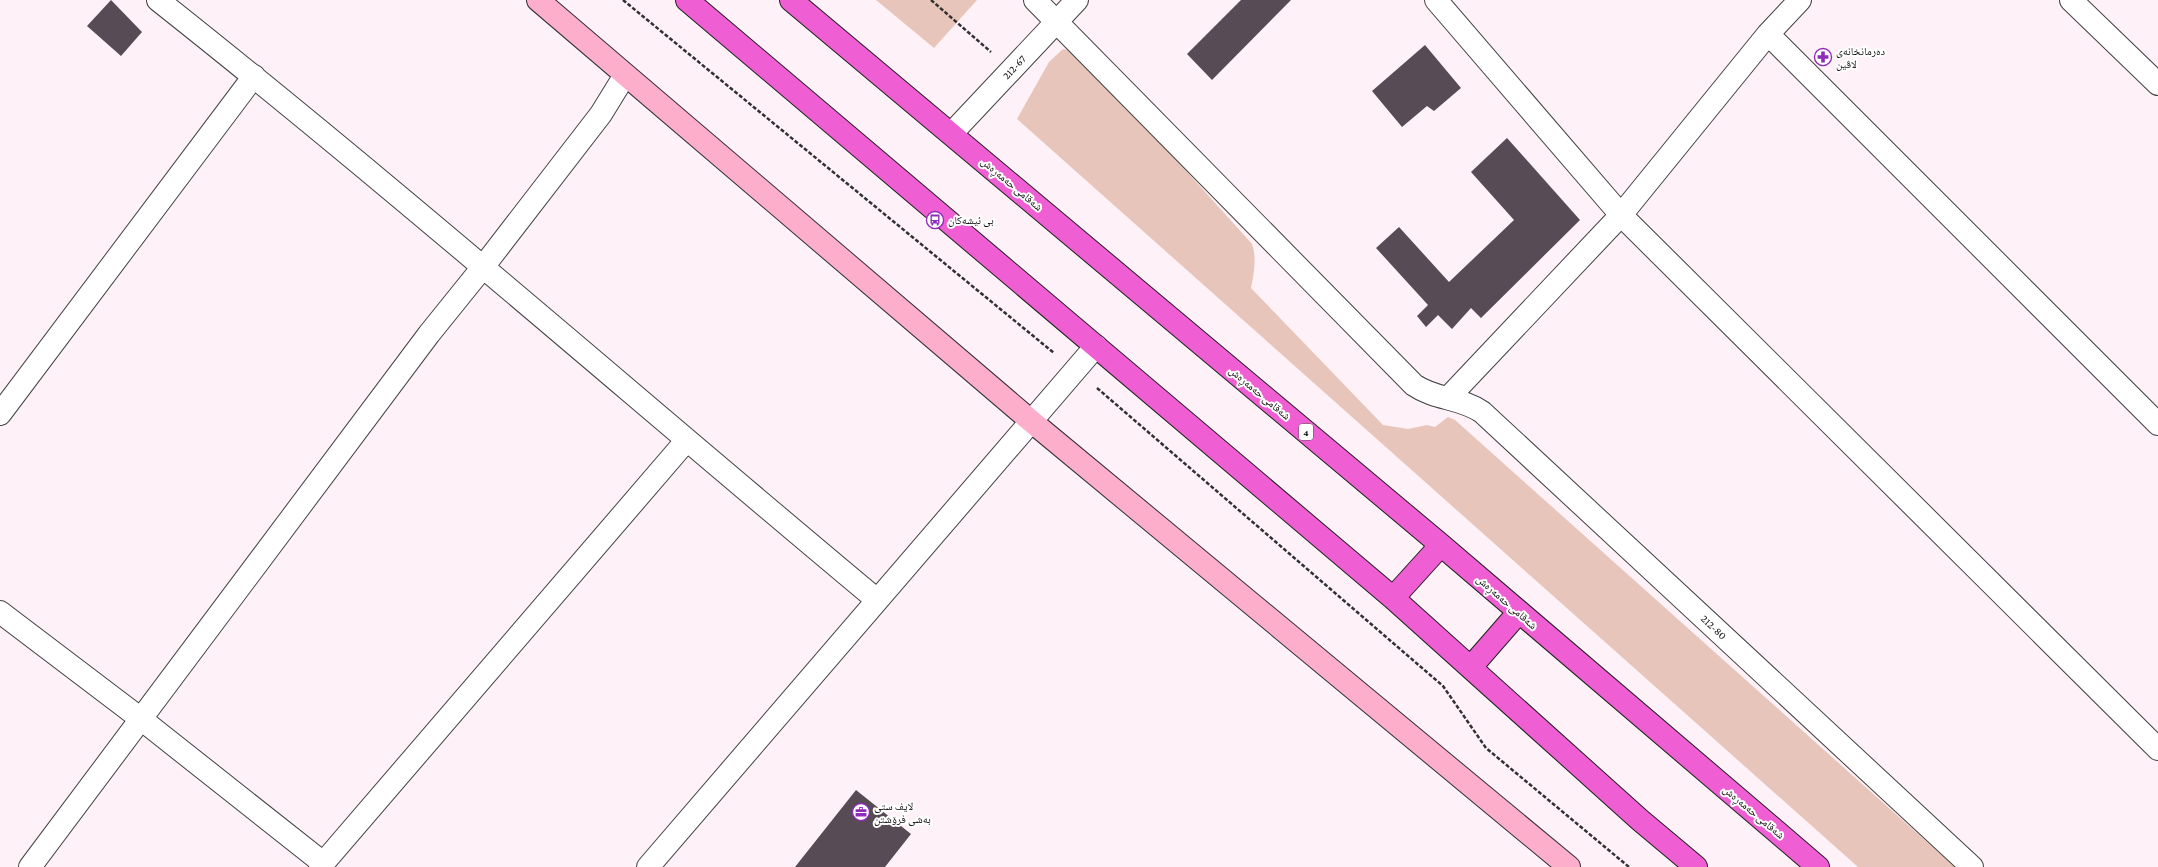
<svg xmlns="http://www.w3.org/2000/svg" width="2158" height="867" viewBox="0 0 2158 867" font-family="'Crimson Pro','Noto Naskh Arabic',serif">
  <style>
    .green { fill: #e8c5bb }
    .building { fill: #574b55 }
    .lines { fill: none; stroke-linecap: round; stroke-linejoin: round }
    .street-casing { stroke: #424242; stroke-width: 24 }
    .secondary-casing { stroke: #313131; stroke-width: 24 }
    .highway-casing { stroke: #202020; stroke-width: 24 }
    .path { stroke: #313131; stroke-width: 2.5; stroke-dasharray: 4 2; stroke-linecap: butt }
    .street { stroke: #fff; stroke-width: 22 }
    .secondary { stroke: #fcaecb; stroke-width: 22 }
    .highway { stroke: #ef5ed3; stroke-width: 22 }
    .labels { text-anchor: middle; stroke-width: 4; stroke-linejoin: round; paint-order: stroke }
    .shield { fill: #fff; stroke: #575757; stroke-width: 1 }
    .shield-label { font-size: 10px; font-weight: bold; fill: #0f0f0f }
    .poi-label { font-size: 11px; fill: #0f0f0f; stroke: #fff; text-anchor: start }
    .street-label { font-size: 11px; fill: #0f0f0f; stroke: #fff }
  </style>
  <rect width="100%" height="100%" fill="#fef1f7"/>
  <path class="green" d="M876 0H977L934 48Z
    M1063 49 1074 51 1100 75 1252 244C1257 260 1254 272 1251 288L1383 425 1408 429 1427 425 1435 427 1448 417 1455 420 1955 867H1858L1017 119 1049 62Z"/>
  <path class="building" d="M111 0 142 32 121 56 87 26Z
    M1241 0H1291L1212 80 1187 54Z
    M1425 45 1461 88 1434 111 1427 106 1402 127 1372 91Z
    M1507 138 1580 220 1481 318 1471 308 1452 329 1438 315 1426 327 1417 316 1428 305 1376 248 1399 227 1449 282 1514 220 1471 172Z
    M856 790 911 834 885 867H795Z"/>
  <g class="lines">
    <g class="street-casing">
      <path id="street" d="M158 0C403 194 637 400 877 600
        M1035 0 1414 385C1436 400 1460 397 1482 412L1972 867
        M1436 0 1621 215 2158 749
        M2071 0 2158 84
        M1768 34 2158 424
        M952 133 1077 0
        M1449 397 1621 215 1768 34 1800 0
        M0 414 254 76
        M0 612 141 719 323 863
        M30 867 429 334 483 267 601 114 625 75
        M320 867 686 441
        M648 867 1096 346"/>
    </g>
    <g class="secondary-casing">
      <path id="secondary" d="M538 0 1031 421 1569 867"/>
    </g>
    <g class="highway-casing">
      <path id="highway" d="M687 0 1393 598 1640 820 1696 867
        M791 0 1441 545 1818 867
        M1393 598 1441 545
        M1471 667 1519 612"/>
    </g>
    <path class="path" d="M623 0 1054 353
      M931 0 991 52
      M1097 388 1443 686 1486 748 1629 867"/>
    <use href="#street" class="street"/>
    <use href="#secondary" class="secondary"/>
    <use href="#highway" class="highway"/>
  </g>
  <defs>
    <g id="pharmacy-ring" transform="scale(0.9)"><circle r="9.5" fill="#fff" stroke="#8e2bba" stroke-width="1.5"/><path d="M-2-6h4v4h4v4h-4v4h-4v-4h-4v-4h4Z" fill="#8e2bba"/></g>
    <g id="bus-ring" transform="scale(0.9)"><circle r="9.5" fill="#fff" stroke="#8e2bba" stroke-width="1.5"/><path d="M-5-6H5V4H4V6H2V4H-2V6H-4V4H-5ZM-3.5-4V0h7V-4ZM-3.5 1.2v1.5H-2V1.2ZM2 1.2v1.5H3.5V1.2Z" fill="#8e2bba"/></g>
    <g id="office-ring" transform="scale(0.9)"><circle r="9.5" fill="#fff" stroke="#8e2bba" stroke-width="1.5"/><path d="M-6-3h4V-5.5h4V-3h4V5H-6ZM-1-4.5V-3h2v-1.5ZM-6 0V1H6V0Z" fill="#8e2bba"/></g>
  </defs>
  <g fill-rule="evenodd">
    <use href="#pharmacy-ring" x="1823" y="57"/>
    <use href="#bus-ring" x="935" y="220"/>
    <use href="#office-ring" x="861" y="812"/>
  </g>
  <g class="labels">
    <rect class="shield" x="1299" y="424" width="14" height="16" rx="3"/>
    <g class="shield-label">
      <text x="1306" y="436">4</text>
    </g>
    <g class="poi-label">
      <text x="1836" y="55">دەرمانخانەی<tspan x="1836" dy="13">لاڤین</tspan></text>
      <text x="948" y="224">بی ئیشەکان</text>
      <text x="874" y="810">لایف ستی<tspan x="874" dy="13">بەشی فرۆشتن</tspan></text>
    </g>
    <g class="street-label">
      <text transform="translate(1014 67) rotate(-47)" y="4">212-67</text>
      <text transform="translate(1012 184) rotate(40)" y="4">شەقامی حەمەڕەش</text>
      <text transform="translate(1260 393) rotate(40)" y="4">شەقامی حەمەڕەش</text>
      <text transform="translate(1507 602) rotate(41)" y="4">شەقامی حەمەڕەش</text>
      <text transform="translate(1714 627) rotate(43)" y="4">212-80</text>
      <text transform="translate(1754 812) rotate(40)" y="4">شەقامی حەمەڕەش</text>
    </g>
  </g>
</svg>
